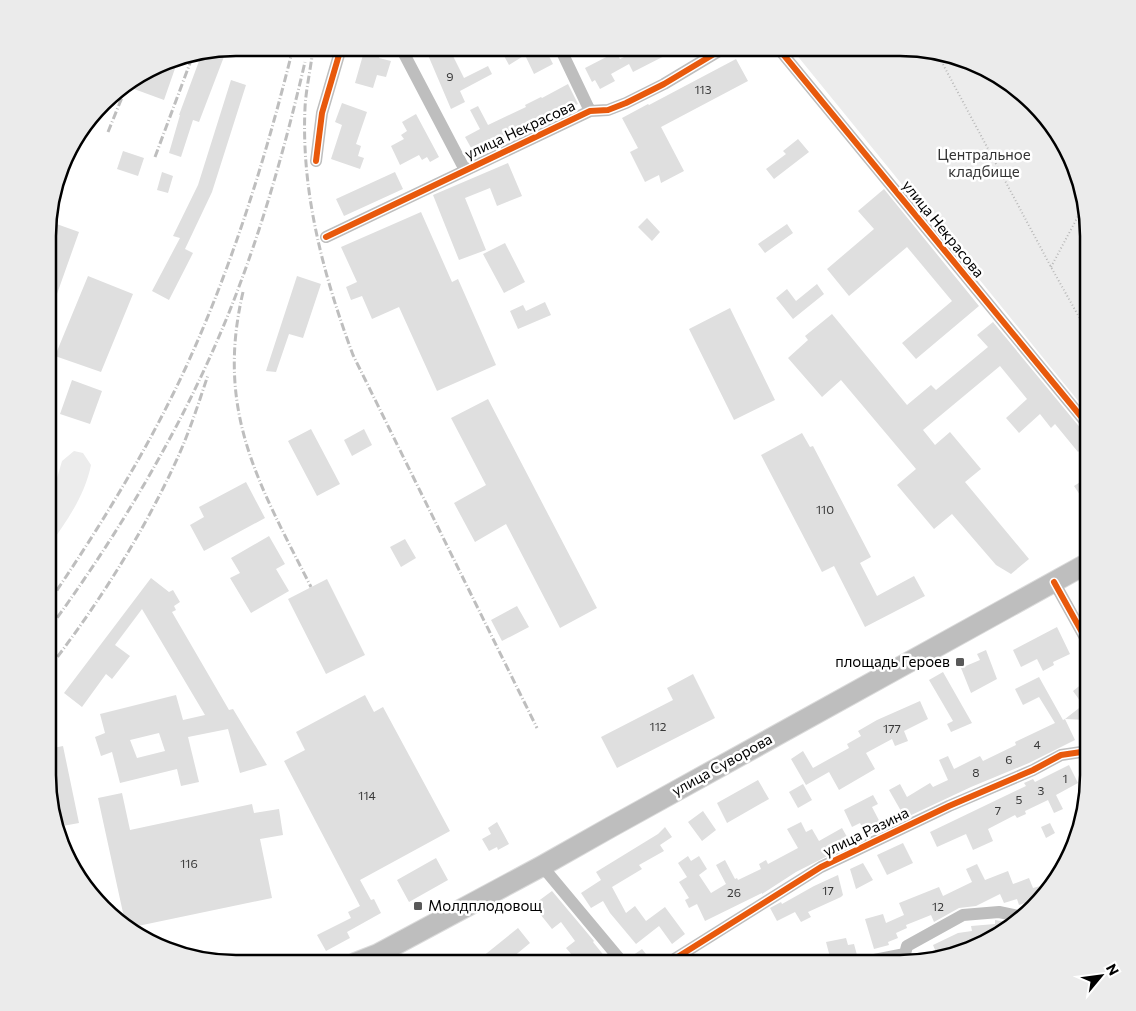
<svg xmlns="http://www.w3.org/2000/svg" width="1136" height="1011" viewBox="0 0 1136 1011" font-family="Commissioner,sans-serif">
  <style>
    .green { fill: #ececec }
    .building { fill: #dfdfdf; fill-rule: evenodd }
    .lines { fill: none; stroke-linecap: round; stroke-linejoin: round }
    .primary-casing { stroke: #dbdbdb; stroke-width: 22 }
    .path { stroke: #b9b9b9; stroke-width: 2; stroke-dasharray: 1 2.5; stroke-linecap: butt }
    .minor { stroke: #bebebe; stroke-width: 12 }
    .primary { stroke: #bebebe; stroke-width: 20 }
    .rail { stroke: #bebebe; stroke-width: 3; stroke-dasharray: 8 2.5 1 2.5; stroke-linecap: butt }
    .cycleway-casing { stroke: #fff; stroke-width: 9 }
    .cycleway { stroke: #e8590c; stroke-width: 6 }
    .poi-dot { fill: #595959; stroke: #fff; stroke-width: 2 }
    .labels { text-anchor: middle; stroke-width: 5; stroke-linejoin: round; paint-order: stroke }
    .number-label { font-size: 12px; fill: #383838 }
    .street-label { font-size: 15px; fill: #000; stroke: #fff }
    .park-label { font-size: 15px; fill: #333; stroke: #fff }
    .poi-label { font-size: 15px; fill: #000; stroke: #fff; text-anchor: end }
    .rim { fill: none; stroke: #000; stroke-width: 2.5 }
  </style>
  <rect width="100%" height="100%" fill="#fff"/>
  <path class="green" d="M791 48H913L984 67 1042 111 1074 164 1088 223V413Z
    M74 451 83 453 91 465C85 495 67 521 49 546V495L55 485 62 461Z"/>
  <path class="building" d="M365 48H382L379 58 391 61 386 77 377 75 373 88 355 83Z
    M425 48H465L452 54 464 78 488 66 492 74 460 91 465 102 451 109Z
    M514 48H545L553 64 534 74 525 55 509 65 503 54Z
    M642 48H680L633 72 629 64 611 74 615 81 600 89 595 80 592 82 585 68 616 52 620 59Z
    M216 51 225 54 199 122 193 120 181 157 169 153 180 115H179L202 53Z
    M179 57 164 100 134 89 137 79 175 58Z
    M736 59 748 81 661 127 684 171 661 183 659 175 645 182 630 152 638 148 622 118 648 104 649 105Z
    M231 80 246 85 212 192 185 249 193 253 169 300 152 291 180 238 173 236 198 185Z
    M568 84 578 104 556 114 555 112 474 153 465 137 480 129 470 110 478 106 488 125 526 107 525 105 541 97 542 98Z
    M342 103 367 112 356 144 361 146 358 156 364 158 360 169 331 159 342 125 335 122Z
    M416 114 439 157 430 162 427 157 422 160 419 155 400 165 391 146 404 139 401 135 407 131 402 122Z
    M798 139 809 152 774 179 766 169 786 154 783 151Z
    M123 151 144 158 138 176 117 169Z
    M508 163 522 196 497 206 490 188 465 198 486 250 459 260 433 195Z
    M162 172 173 176 168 193 157 190Z
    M395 172 403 189 344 216 336 199Z
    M884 189 979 306 916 359 902 343 952 301 907 247 849 296 827 269 874 229 858 211Z
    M421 212 452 282 458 279 496 365 437 391 399 307 372 319 362 296 351 300 346 287 357 282 341 247Z
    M647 218 660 232 652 241 638 227Z
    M51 222 79 232 52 308H50Z
    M787 224 793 233 765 253 758 244Z
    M505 243 525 282 504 293 483 254Z
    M88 276 133 294 101 372 55 356Z
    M297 276 321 284 303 338 289 334 276 372 266 371Z
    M817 284 824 294 793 319 776 298 787 289 796 301Z
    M545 302 551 315 518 329 510 311 523 305 526 311Z
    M730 308 775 400 734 420 689 329Z
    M832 314 907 405 931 385 936 390 988 347 977 335 993 322 1082 430 1088 433V443L1078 452 1055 424 1051 428 1040 414 1019 433 1006 418 1027 399 1000 366 923 430 935 445 950 432 981 469 965 482 1029 559 1011 574 996 565 952 514 934 529 897 485 916 469 841 380 822 397 788 358 808 340 805 336Z
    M72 380 102 391 90 424 60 414Z
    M488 399 597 608 560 628 506 524 475 542 454 503 486 485 451 418Z
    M311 429 340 484 317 496 288 441Z
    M364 429 372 445 352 456 344 440Z
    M802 433 810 447 813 446 871 557 860 563 877 596 914 576 925 596 865 627 834 566 822 572 761 455Z
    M1088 477V507L1074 486Z
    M246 482 265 518 204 551 190 525 204 517 199 507Z
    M269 536 285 564 276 569 289 591 251 613 230 578 240 573 231 558Z
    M405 539 416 558 401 567 390 547Z
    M151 578 169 592 173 590 180 602 174 606 176 610 172 612 229 710 233 709 267 765 240 773 228 729 188 737 199 782 181 786 177 769 120 783 112 752 101 756 95 737 105 733 100 714 176 695 183 720 205 715 142 609 115 645 130 656 112 679 106 674 82 707 64 693ZM159 733 165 751 137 758 130 740Z
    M327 579 365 655 326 674 288 599Z
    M517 606 529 627 502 641 491 620Z
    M1057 627 1070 654 1053 662 1054 665 1043 671 1037 659 1021 667 1013 650Z
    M986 650 997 679 971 693 961 668 980 660 977 654Z
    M943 672 972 723 951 732 947 724 953 721 929 680Z
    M693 674 715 718 617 768 601 737 673 700 667 688Z
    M1039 677 1063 720 1065 719 1075 740 1029 763 971 787 905 818 889 790 900 784 907 797 930 783 933 787 948 780 939 760 948 756 954 769 980 756 983 761 1016 745 1015 742 1055 723 1039 697 1023 705 1015 689Z
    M1088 679V720L1065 719 1083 705 1073 691Z
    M365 695 374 712 383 707 450 831 360 880 371 900 374 899 381 913 347 932 350 938 326 951 317 935 351 918 348 912 360 906 284 761 305 750 296 732Z
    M920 701 928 719 904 731 908 741 895 746 892 739 866 753 875 769 839 790 829 772 806 785 791 759 803 751 813 768 849 748 847 744 861 736 858 731 877 720Z
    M63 746 79 823 57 827 48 787V749Z
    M1069 765 1078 783 1056 795 1063 809 1054 813 1048 800 1025 811 1026 814 1017 818 1015 815 988 829 993 841 973 850 966 834 937 847 930 832 1026 786 1024 783 1033 779 1035 782Z
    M758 780 769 799 727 823 717 803Z
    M803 784 812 800 798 808 789 792Z
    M122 793 130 830 252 804 254 813 279 809 283 835 260 839 272 898 133 927 125 922 98 798Z
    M873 795 878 804 872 807 883 828 867 836 860 823 852 827 844 810Z
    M703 811 716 830 702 841 688 822Z
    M497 822 509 844 498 850 497 847 489 851 482 839 491 834 488 828Z
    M801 822 806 832 812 829 819 841 842 828 851 844 796 872 762 894V893L705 921 697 904 689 908 685 900 689 898 679 882 687 877 678 863 688 856 691 861 699 856 707 869 699 875 711 893 726 884 716 865 725 860 735 879 737 878 738 880 761 869 759 864 766 860 768 864 798 848 787 829Z
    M1050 823 1055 833 1046 838 1041 827Z
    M665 827 672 837 660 845 664 851 639 865 642 869 612 887 626 913 635 906 646 921 665 907 685 934 672 944 659 926 636 944 610 913 603 901 591 908 581 893 601 880 596 872 658 834Z
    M903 843 913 863 887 875 877 855Z
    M436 858 448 880 409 902 397 880Z
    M863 863 873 880 856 889 850 869Z
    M977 864 985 880 1008 871 1013 884 1029 878 1033 888 1048 884 1037 899 1019 905 1017 899 1004 903 1000 894 976 906 959 908 934 922 931 915 906 925 907 928 896 933 898 938 888 942 889 945 874 949 865 919 883 914 886 923 904 915 899 903 939 887 943 896 972 882 966 869Z
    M838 875 843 895 841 897 808 912 811 917 801 922 795 912 777 921 770 908 781 902 782 904 814 886Z
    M552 891 594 941 593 942 610 963H586L581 958 577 961 566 948 575 941 561 922 552 929 533 905Z
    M995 920 1014 923 972 949 938 957 933 945 958 933 972 931 971 926 995 924Z
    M518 928 530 943 506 963H488L482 957Z
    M846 938 848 945 854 944 857 955 831 961 826 942Z
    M642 949 650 959 644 963H631L629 958Z"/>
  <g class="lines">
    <g class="primary-casing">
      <path id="primary" d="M355 963 378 954 542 866 611 827 1088 563"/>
    </g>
    <path class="path" d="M938 55 1051 267 1088 333
      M1051 267 1084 205"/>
    <path class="minor" d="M401 48 465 170
      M560 48 590 111
      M778 48 1088 425
      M316 161 322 113 341 48
      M326 237 590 111 608 110 626 103 664 84 724 48
      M1054 582 1088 643
      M542 866 623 963
      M668 963 821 867 949 806 1033 770 1061 755 1088 751
      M859 963 905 954 907 946 963 915 999 912 1024 917"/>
    <use href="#primary" class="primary"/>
    <path class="rail" d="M313 48C311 68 306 88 305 108 301 193 324 277 353 355L537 728
      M108 132 127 85
      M155 157 193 55
      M243 292C215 412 259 484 311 587
      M49 602C100 527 148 449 186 367 233 264 266 157 293 48
      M49 629C120 532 183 426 228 315 261 233 285 148 305 62
      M49 668C99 603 144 532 178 457 190 430 199 402 208 375"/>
    <g class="cycleway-casing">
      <path id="cycleway" d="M778 48 1088 425
        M316 161 322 113 341 48
        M326 237 590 111 608 110 626 103 664 84 724 48
        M1054 582 1088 643
        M668 963 821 867 949 806 1033 770 1061 755 1088 751"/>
    </g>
    <use href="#cycleway" class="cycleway"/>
  </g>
  <g class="poi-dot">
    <rect x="955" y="657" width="10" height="10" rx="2.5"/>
    <rect x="413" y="901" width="10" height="10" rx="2.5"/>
  </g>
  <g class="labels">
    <g class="number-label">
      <text x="450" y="81">9</text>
      <text x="703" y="94">113</text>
      <text x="825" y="514">110</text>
      <text x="658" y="731">112</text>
      <text x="892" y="733">177</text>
      <text x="1037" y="749">4</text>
      <text x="1009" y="764">6</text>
      <text x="976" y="777">8</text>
      <text x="1065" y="783">1</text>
      <text x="1041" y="795">3</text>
      <text x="367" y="800">114</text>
      <text x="1019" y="804">5</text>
      <text x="998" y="815">7</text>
      <text x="189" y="868">116</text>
      <text x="828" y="895">17</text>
      <text x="734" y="897">26</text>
      <text x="938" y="911">12</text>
    </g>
    <g class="street-label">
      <text transform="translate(520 130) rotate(-25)" y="5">улица Некрасова</text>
      <text transform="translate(943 229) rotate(51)" y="5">улица Некрасова</text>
      <text transform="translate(722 765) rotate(-29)" y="5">улица Суворова</text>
      <text transform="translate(866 832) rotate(-26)" y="5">улица Разина</text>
    </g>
    <g class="park-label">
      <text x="984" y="160">Центральное<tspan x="984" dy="17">кладбище</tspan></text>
    </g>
    <g class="poi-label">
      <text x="950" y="667">площадь Героев</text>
      <text x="428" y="911" text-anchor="start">Молдплодовощ</text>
    </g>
  </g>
  <path d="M0 0H1136V1011H0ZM236 56H900A180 180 0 0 1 1080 236V775A180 180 0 0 1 900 955H236A180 180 0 0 1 56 775V236A180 180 0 0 1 236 56Z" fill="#ebebeb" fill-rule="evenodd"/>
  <path class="rim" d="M236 56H900A180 180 0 0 1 1080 236V775A180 180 0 0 1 900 955H236A180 180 0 0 1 56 775V236A180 180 0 0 1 236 56Z"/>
  <g transform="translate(1101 976) rotate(61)" stroke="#ffffff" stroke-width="4" paint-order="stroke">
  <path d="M0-4L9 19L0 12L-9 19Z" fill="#000000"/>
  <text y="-8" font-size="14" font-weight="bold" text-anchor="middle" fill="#000000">N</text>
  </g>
</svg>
